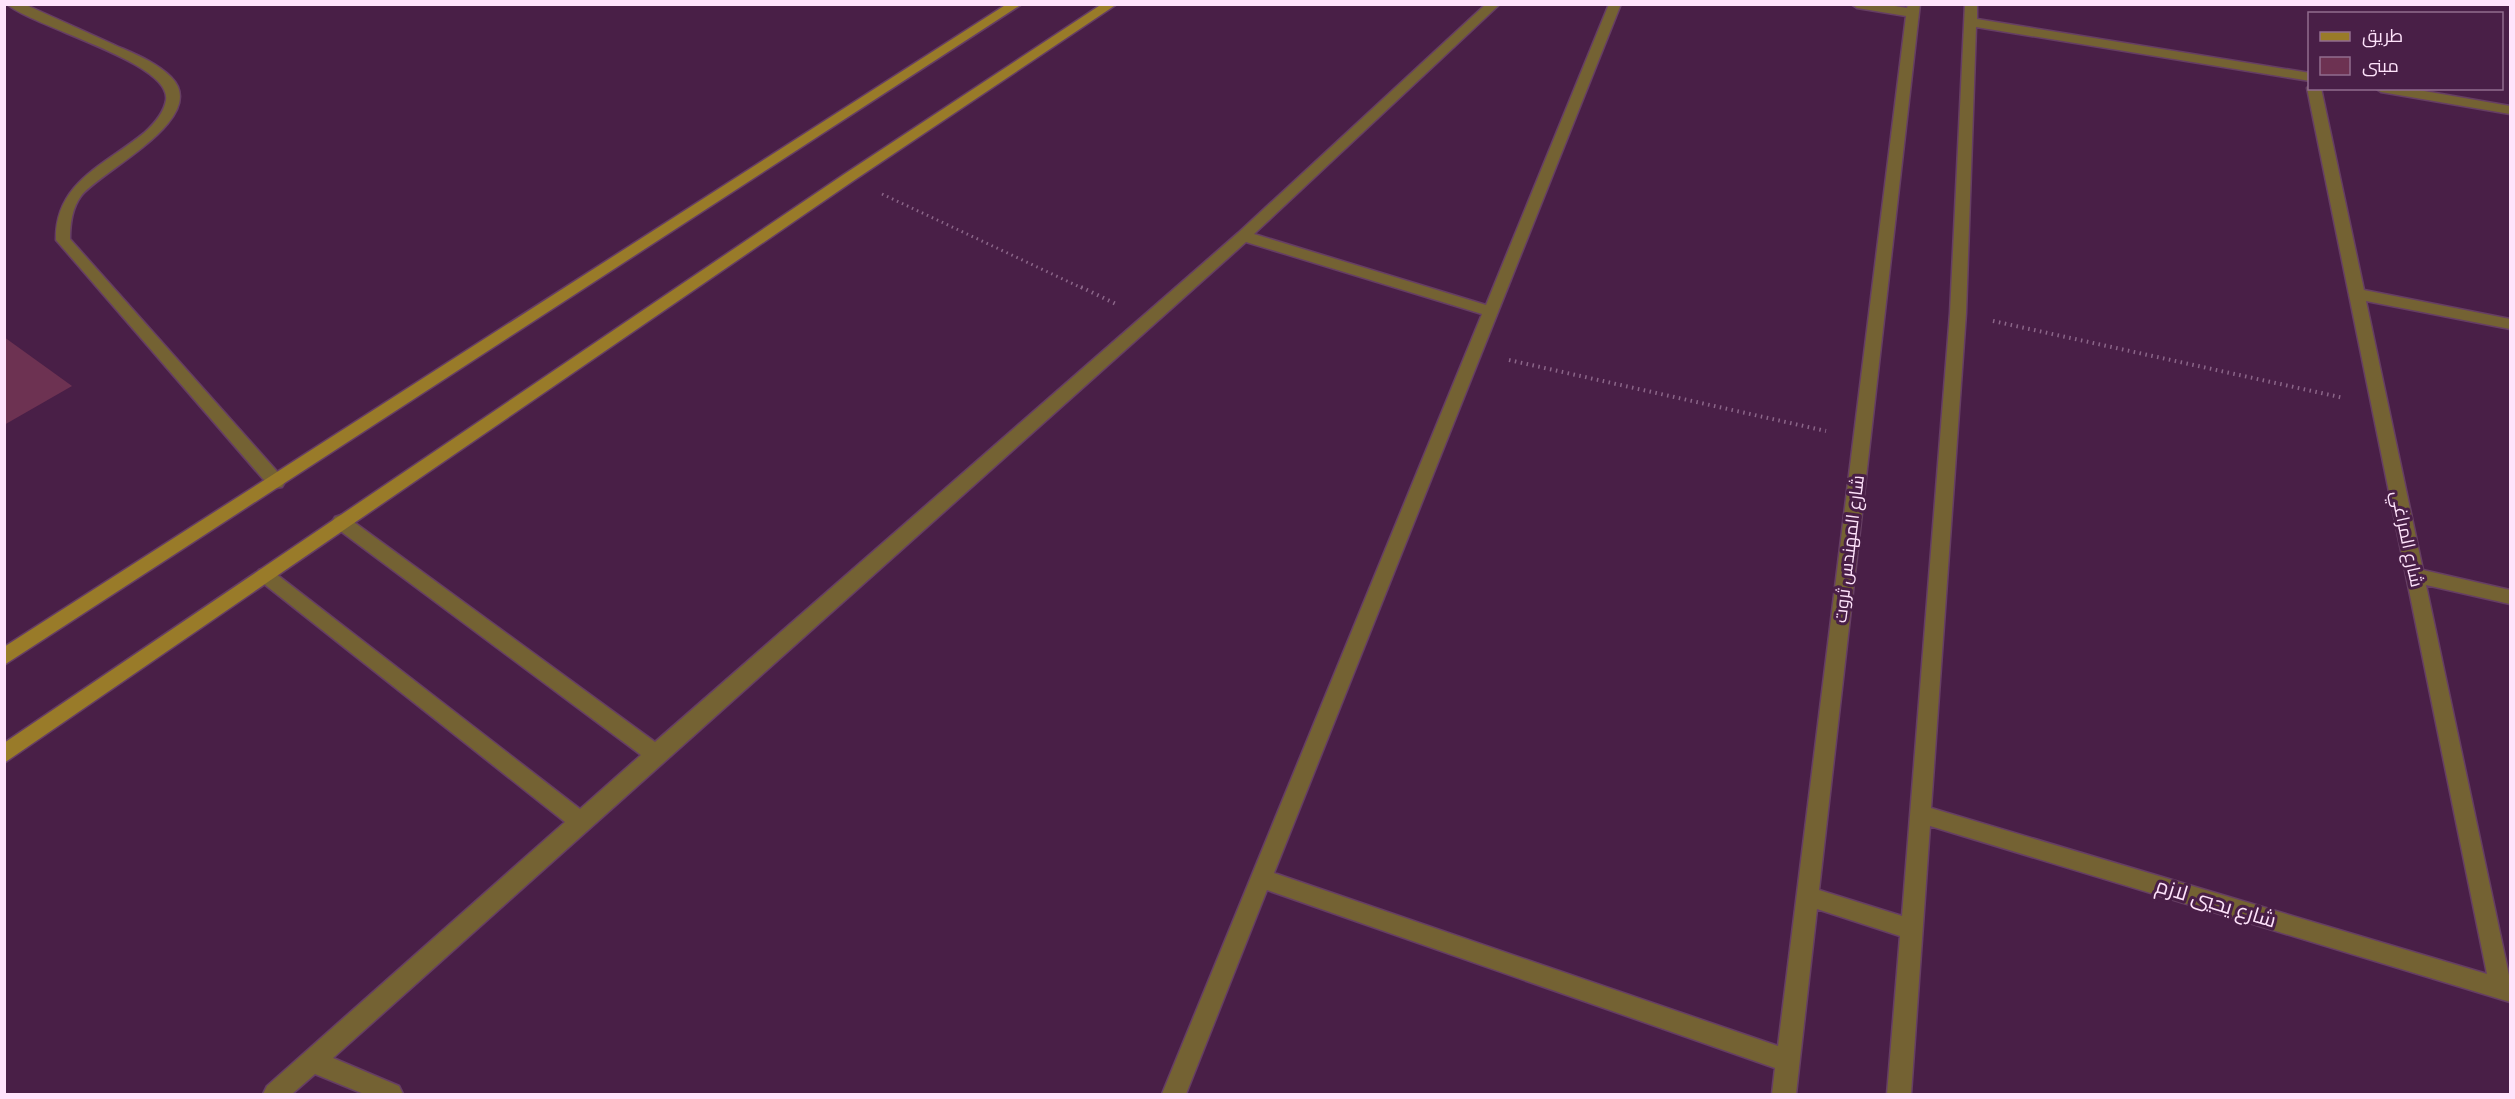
<svg xmlns="http://www.w3.org/2000/svg" width="2515" height="1099" viewBox="0 0 2515 1099" font-family="'Public Sans',Cairo,sans-serif">
  <style>
    .building { fill: #6d3252 }
    .lines { fill: none; stroke-linecap: round; stroke-linejoin: round }
    .lane-casing { stroke: #663e64; stroke-width: 3 }
    .street-casing { stroke: #663e64; stroke-width: 3 }
    .secondary-casing { stroke: #663e64; stroke-width: 3 }
    .path-far1 { stroke: #8b6689; stroke-width: 3; stroke-dasharray: 1.5 4; stroke-linecap: butt }
    .path { stroke: #8b6689; stroke-width: 4; stroke-dasharray: 1.5 4.5; stroke-linecap: butt }
    .lane { fill: #746233; fill-rule: evenodd }
    .street { fill: #746233; fill-rule: evenodd }
    .secondary { fill: #997b29; fill-rule: evenodd }
    .labels { text-anchor: middle; stroke-width: 6; stroke-linejoin: round; paint-order: stroke }
    .street-label { font-size: 18px; fill: #fee3fb; stroke: #491f47 }
    .near-street-label { font-size: 21px; fill: #fee3fb; stroke: #491f47 }
  </style>
  <rect width="100%" height="100%" fill="#491f47"/>
  <path class="building" d="M4 337 72 386 4 425Z"/>
  <g class="lines">
    <g class="lane-casing">
      <path id="lane" d="M7 4H24C52 17 80 29 108 42 129 52 154 60 171 77 212 118 100 171 81 196 72 208 70 224 70 239L282 477 285 482 282 487 276 488 270 487 56 240C55 182 105 165 144 133 154 124 164 113 166 100 172 62 32 27 7 4Z"/>
    </g>
    <g class="street-casing">
      <path id="street" d="M1486 4H1500L1254 234 1486 305 1609 4H1621L1274 873 1778 1046 1906 16 1857 8 1851 4H1883L1907 8 1908 4H1920L1819 890 1902 916 1950 313 1965 4H1977V19L2310 73V81L1976 27 1966 313 1931 808 2487 974 2307 88 2310 85V88H2321L2364 290 2510 319V329L2366 301 2423 570 2510 590V604L2426 585 2510 980V1002L1930 826 1911 1094H1887L1900 936 1817 909 1796 1094H1772L1775 1068 1267 890 1186 1094H1162L1482 314 1246 242 333 1058 399 1086 403 1094H364L315 1074 292 1094H263L267 1086 565 822 259 580 256 575 259 570 265 568 271 570 580 809 641 755 335 527 332 522 335 517 341 515 347 517 655 742 1238 233Z
        M2375 88H2407L2510 106V114L2381 92Z"/>
    </g>
    <g class="secondary-casing">
      <path id="secondary" d="M1007 4H1022L4 665V647Z
        M1102 4H1117L853 181 4 763V743L843 175Z"/>
    </g>
    <path class="path-far1" d="M882 194 1084 289"/>
    <path class="path" d="M1081 287 1116 304
      M1993 321 2344 398
      M1509 360 1826 431"/>
    <use href="#lane" class="lane"/>
    <use href="#street" class="street"/>
    <use href="#secondary" class="secondary"/>
  </g>
  <g class="labels">
    <g class="street-label">
      <text transform="translate(2407 539) rotate(78)" y="6">شارع المراغي</text>
      <text transform="translate(1849 549) rotate(-83)" y="6">شارع المهندس ثروت</text>
    </g>
    <g class="near-street-label">
      <text transform="translate(2216 903) rotate(17)" y="7">شارع يحيي لازم</text>
    </g>
  </g>
  <rect width="2515" height="1099" fill="none" stroke="#fee3fb" stroke-width="12"/>
  <rect x="2308" y="12" width="195" height="78" fill="#491f47" stroke="#916d8f" stroke-width="1.5"/>
  <rect x="2320" y="32" width="30" height="9" fill="#997b29" stroke="#916d8f" stroke-width="1.5"/>
  <text x="2362" y="42" font-size="18" fill="#fee3fb">طريق</text>
  <rect x="2320" y="57" width="30" height="18" fill="#6d3252" stroke="#916d8f" stroke-width="1.5"/>
  <text x="2362" y="72" font-size="18" fill="#fee3fb">مبنى</text>
</svg>
